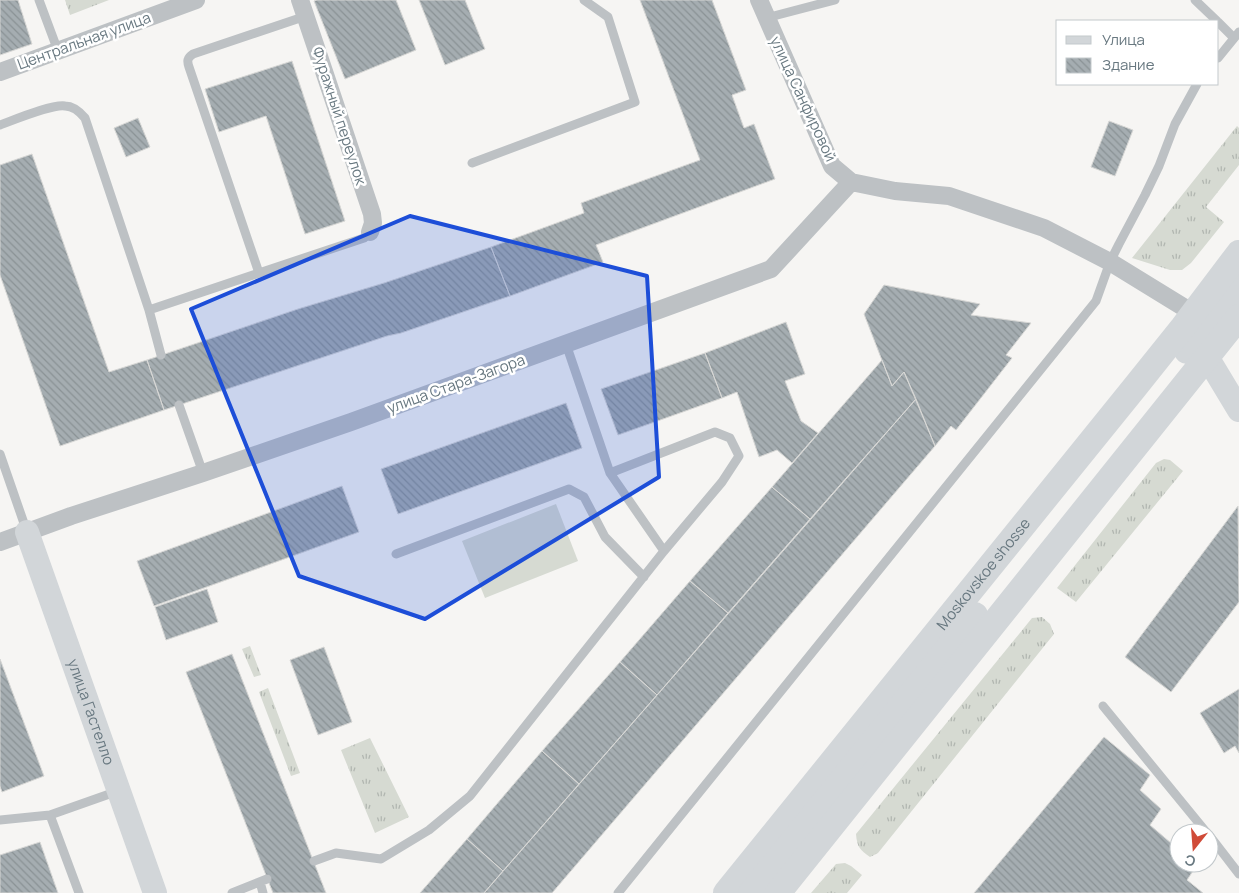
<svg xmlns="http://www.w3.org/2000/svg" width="1239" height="893" viewBox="0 0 1239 893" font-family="Manrope,sans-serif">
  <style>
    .grass { fill: url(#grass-tufts) }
    .pitch { fill: #d6dad2 }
    .building { fill: url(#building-back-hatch); stroke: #d7d7d5 }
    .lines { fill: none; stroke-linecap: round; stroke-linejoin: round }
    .lane { stroke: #bdc1c4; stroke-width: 9 }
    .street { stroke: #bdc1c4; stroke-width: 18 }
    .secondary { stroke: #d2d6d9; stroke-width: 24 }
    .primary { stroke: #d2d6d9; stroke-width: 26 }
    .marked { fill: #1d4ed8; fill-opacity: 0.2; stroke: #1d4ed8; stroke-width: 4; stroke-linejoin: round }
    .labels { text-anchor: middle; stroke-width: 5; stroke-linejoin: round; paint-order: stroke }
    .street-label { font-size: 15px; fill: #687880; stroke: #fff }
  </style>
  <defs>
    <pattern id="grass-tufts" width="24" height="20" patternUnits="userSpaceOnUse" patternTransform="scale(1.25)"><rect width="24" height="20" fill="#d6dad2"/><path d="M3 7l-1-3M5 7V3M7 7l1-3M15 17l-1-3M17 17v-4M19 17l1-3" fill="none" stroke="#b1b6b0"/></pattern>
    <pattern id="building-back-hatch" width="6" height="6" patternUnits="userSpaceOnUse" patternTransform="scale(1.25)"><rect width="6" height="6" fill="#a5adb1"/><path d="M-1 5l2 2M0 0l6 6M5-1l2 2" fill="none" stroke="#8a9295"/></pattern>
  </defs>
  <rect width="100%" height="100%" fill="#f6f5f3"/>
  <path class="grass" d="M65 0H109L70 15Z
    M1237 126 1239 128V165L1206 207 1224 222 1191 263 1182 270H1170L1132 258Z
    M1164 459 1170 460 1183 471 1076 602 1057 588 1156 463Z
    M1042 617 1050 624 1054 634 878 853 870 857C860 850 857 847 856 834L1032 618Z
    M250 646 261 675 254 677 242 649Z
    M268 688 300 773 291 776 259 692Z
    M370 738 409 817 375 833 341 750Z
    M845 863 851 866 862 875 847 893H811L836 864Z"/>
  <path class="pitch" d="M556 504 578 561 485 598 462 541Z"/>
  <path class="building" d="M0 0H18L32 44 0 55Z
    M317 0H396L416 50 345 79 314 1Z
    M419 0H465L485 49 445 65Z
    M640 0H712L746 90 732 95 744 128 754 124 775 179 596 245 603 262 510 296 491 247 584 213 581 203 700 160Z
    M292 61 345 221 305 234 266 116 219 132 205 89Z
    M138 118 150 147 126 157 114 128Z
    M1109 121 1133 130 1115 176 1091 167Z
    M32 154 109 372 147 360 164 410 60 446 0 275V165Z
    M491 247 510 296 401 333 387 336 164 410 147 360 298 309 384 283Z
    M884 285 980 304 971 315 1031 323 1006 355 1012 358 956 430 951 426 935 446 904 372 892 386 864 314Z
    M786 322 805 374 785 381 801 421 818 433 792 463 777 450 759 457 737 392 722 398 705 353Z
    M705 353 722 398 618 435 601 389Z
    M882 360 892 386 904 372 916 399 810 519 772 487Z
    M916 399 935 446 552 893H484Z
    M566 403 582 448 398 514 381 469Z
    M342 486 359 532 154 606 137 561Z
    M772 487 810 519 728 613 690 581Z
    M1238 506 1239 602 1171 692 1125 657Z
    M690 581 728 613 657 695 620 662Z
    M207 589 218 622 166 640 155 607Z
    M324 647 352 722 318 735 290 660Z
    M232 654 326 893H273L186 672Z
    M0 659 44 776 2 792 0 786Z
    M620 662 657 695 579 784 542 751Z
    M1239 689V753L1235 746 1224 753 1200 713Z
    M1104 737 1150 775 1140 790 1161 809 1150 825 1179 850V863H1195L1197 865 1187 880 1203 893H974Z
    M542 751 579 784 503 871 467 839Z
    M467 839 503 871 484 893H420Z
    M40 842 58 893H0V855Z"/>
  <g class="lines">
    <path class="lane" d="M39 0 58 51
      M1195 0 1217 21
      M766 18 835 0
      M1218 22 1234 38
      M1218 58 1239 32
      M0 125C14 120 52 104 65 106 73 106 80 112 85 118L149 310 161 355
      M472 163 635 102 608 17 584 0
      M259 273 364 238 370 232
      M149 310 259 273 189 67C187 61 187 58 193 54L306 16
      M566 344 610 473 664 551 722 482 739 456 730 438 715 432 610 473
      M179 405 203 473
      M0 454 27 532
      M396 554 569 489 584 497 605 537 644 577
      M1103 706 1207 833
      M0 820 50 815
      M1209 835 1239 874
      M314 861 336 853 381 859 429 830 470 796 664 551
      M260 882 263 893
      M79 893 50 815 118 791
      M232 893 267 879
      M618 893 1096 301 1110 262 1119 244 1145 195 1159 166 1175 124 1197 84"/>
    <path class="street" d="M300 0 372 214 373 223 370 232
      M759 0 832 166 851 182 895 191 949 196 1044 228 1110 262 1193 313
      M0 72 196 0
      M0 542 71 516 203 473 351 422 771 269 851 182"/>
    <g class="secondary">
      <path d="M1207 357 1239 410"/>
      <path id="s1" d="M27 532 155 893"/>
    </g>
    <g class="primary">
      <path d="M1187 351 1239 285"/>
      <path id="s2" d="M726 893 1135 387 1183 327 1239 253"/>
      <path d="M751 893 975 615"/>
      <path d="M778 893 1239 317"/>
    </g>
  </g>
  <path class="marked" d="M410 216 647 276 659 477 425 619 299 576 191 309Z"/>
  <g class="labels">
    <g class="street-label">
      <text transform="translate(84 41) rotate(-20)" y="5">Центральная улица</text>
      <text transform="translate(803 99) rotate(65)" y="5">улица Санфировой</text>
      <text transform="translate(339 116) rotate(72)" y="5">Фуражный переулок</text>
      <text transform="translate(456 384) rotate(-20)" y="5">улица Стара-Загора</text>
      <text dy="5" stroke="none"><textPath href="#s2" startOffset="410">Moskovskoe shosse</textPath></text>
      <text dy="5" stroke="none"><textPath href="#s1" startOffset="191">улица Гастелло</textPath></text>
    </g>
  </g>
  <rect x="1056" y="20" width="162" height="65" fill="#ffffff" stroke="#c3c9cc"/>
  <rect x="1066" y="36" width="25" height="8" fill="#d2d6d9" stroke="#c3c9cc"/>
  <text x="1102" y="45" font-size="15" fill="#687880">Улица</text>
  <rect x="1066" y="58" width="25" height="15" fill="url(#building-back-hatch)" stroke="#c3c9cc"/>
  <text x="1102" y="70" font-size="15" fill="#687880">Здание</text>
  <g transform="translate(1194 848) rotate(197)"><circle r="24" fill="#ffffff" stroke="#c3c9cc"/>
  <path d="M0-4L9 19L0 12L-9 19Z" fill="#d04b38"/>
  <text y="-8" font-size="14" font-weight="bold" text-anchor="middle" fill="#687880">С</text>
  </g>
</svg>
